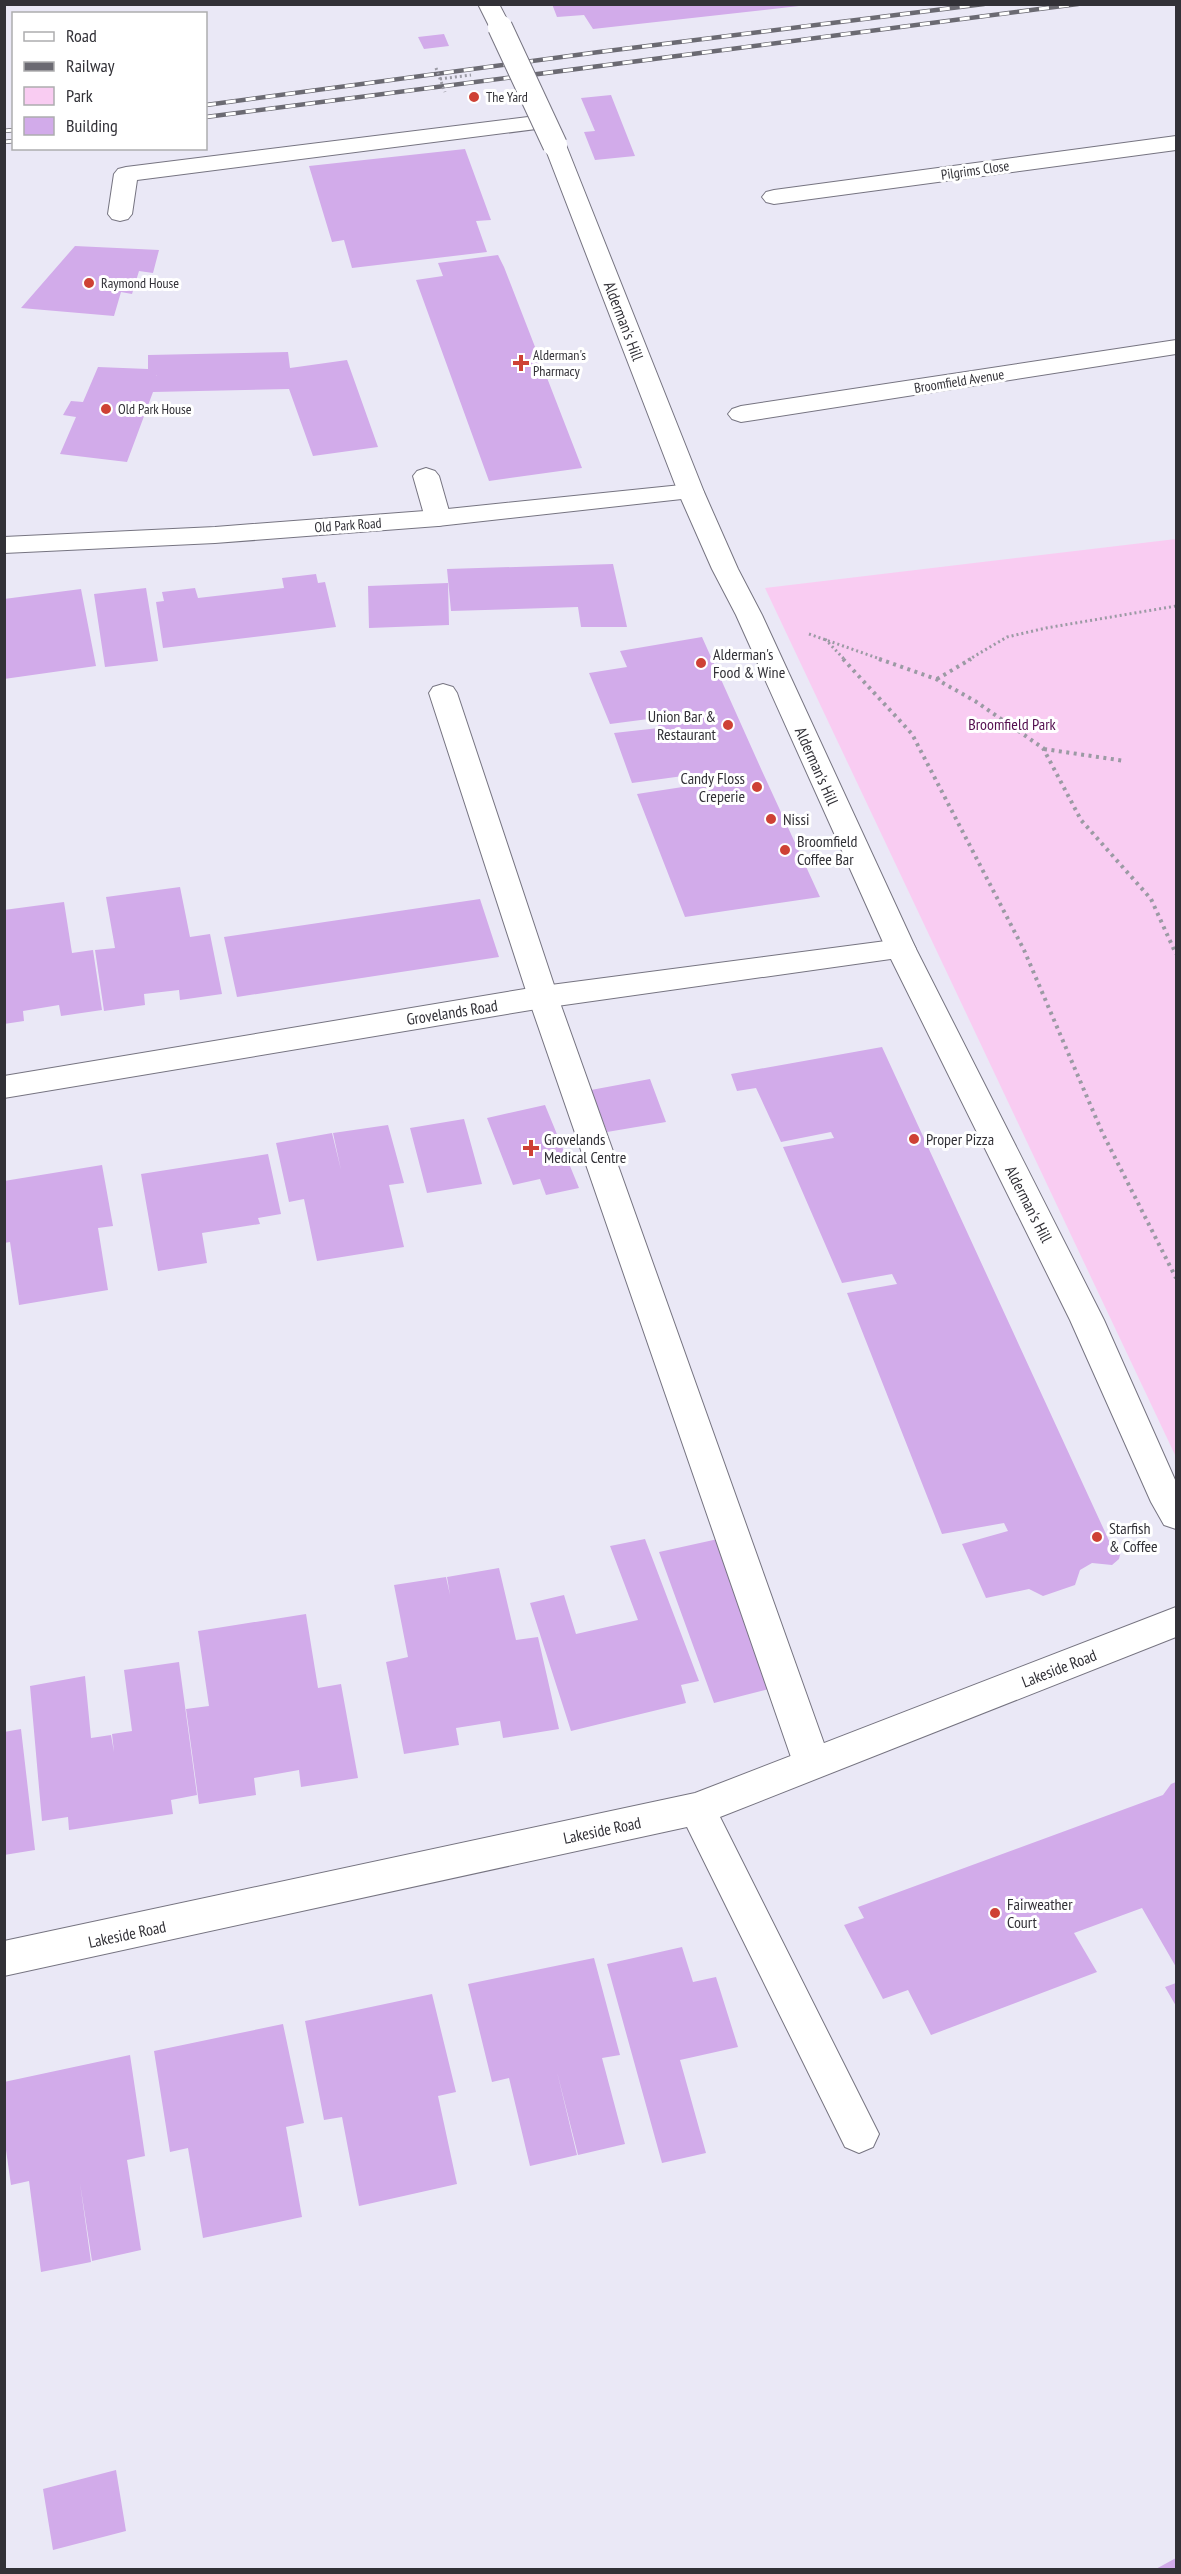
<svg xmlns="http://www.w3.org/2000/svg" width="1181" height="2574" viewBox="0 0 1181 2574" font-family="'PT Sans Narrow',sans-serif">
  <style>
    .green { fill: #f9ccf2 }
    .building { fill: #d2abea }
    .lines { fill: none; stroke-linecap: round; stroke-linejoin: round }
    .service-casing { stroke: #767481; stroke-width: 2 }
    .minor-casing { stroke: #767481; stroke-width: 2 }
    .primary-casing { stroke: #767481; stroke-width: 2 }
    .path-far1 { stroke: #9b9aa4; stroke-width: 3; stroke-dasharray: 2 3; stroke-linecap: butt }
    .path { stroke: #9b9aa4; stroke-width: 4; stroke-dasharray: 3 4.5; stroke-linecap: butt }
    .service { fill: #fff; fill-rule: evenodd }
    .minor { fill: #fff; fill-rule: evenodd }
    .primary { fill: #fff; fill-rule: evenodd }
    .rail-casing { stroke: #6b6a72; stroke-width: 4.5 }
    .rail { stroke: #fff; stroke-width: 3; stroke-dasharray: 10; stroke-linecap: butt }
    .primary-bridge-casing { stroke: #767481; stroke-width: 26; stroke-linecap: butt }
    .path-bridge { stroke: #9b9aa4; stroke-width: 3; stroke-dasharray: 2 3; stroke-linecap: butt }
    .primary-bridge { stroke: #fff; stroke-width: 24 }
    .poi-dot { fill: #ce4135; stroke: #fff; stroke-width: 2 }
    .labels { text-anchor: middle; stroke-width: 6; stroke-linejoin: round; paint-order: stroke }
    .far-poi-label { font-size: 14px; fill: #323137; stroke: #fff; text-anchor: start }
    .far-street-label { font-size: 14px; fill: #323137; stroke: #fff }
    .street-label { font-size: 16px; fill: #323137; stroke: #fff }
    .poi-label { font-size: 16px; fill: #323137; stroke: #fff; text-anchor: start }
    .park-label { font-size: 16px; fill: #540f4f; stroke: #fff }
  </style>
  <rect width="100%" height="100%" fill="#eae8f6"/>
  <path class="green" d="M1176 539V1457L765 588Z"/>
  <path class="building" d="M552 4H799V6L593 29 584 15 557 17Z
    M444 34 449 46 424 49 418 37Z
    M611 95 635 156 595 160 584 132 595 131 581 98Z
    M465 149 491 220 476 221 487 252 352 268 344 240 332 242 309 166Z
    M75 246 159 250 153 273 139 271 132 294 121 292 114 316 21 308Z
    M498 255 504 267 582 468 489 481 416 280 443 276 438 263Z
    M288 352 290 368 347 360 378 447 313 456 289 389 153 392 127 462 60 454 76 417 63 415 71 401 83 402 98 367 148 369 157 376 148 369V355Z
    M613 564 627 627H581L578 607 451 611 447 569Z
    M316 574 318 583 325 582 336 627 163 648 156 602 164 601 162 592 195 588 198 598 284 588 282 578Z
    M448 583 449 625 369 628 368 586Z
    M146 588 158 661 105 667 94 594Z
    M81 589 96 666 4 679V599Z
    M702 637 762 771 820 897 685 917 637 794 689 786 683 776 632 783 614 733 659 728 656 718 610 724 589 673 627 667 620 651Z
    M180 887 190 937 210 934 222 994 180 1000 179 990 144 994 145 1005 104 1011 95 950 115 948 106 897Z
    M480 899 499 957 237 997 224 937Z
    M64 902 72 953 93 950 102 1010 61 1016 59 1005 23 1011 24 1021 4 1024V910Z
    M882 1047 1111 1545 1121 1551 1119 1559 1112 1565 1092 1563 1080 1570 1075 1585 1043 1596 1029 1589 986 1598 962 1544 1008 1531 1004 1523 942 1534 847 1293 897 1284 892 1274 842 1283 783 1147 834 1138 831 1132 781 1142 756 1088 737 1091 731 1074Z
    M650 1079 666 1122 607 1132 591 1090Z
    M545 1105 579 1188 546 1195 540 1179 513 1185 487 1118Z
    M464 1119 482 1184 427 1193 410 1128Z
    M388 1125 404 1183 389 1185 404 1247 317 1261 304 1199 289 1202 276 1143 332 1133 341 1170 333 1133Z
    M268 1154 281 1214 258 1218 260 1224 202 1233 207 1263 158 1271 141 1174Z
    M102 1165 113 1226 98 1228 108 1290 19 1305 10 1242 4 1243V1181Z
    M645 1539 699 1681 681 1685 686 1703 571 1731 530 1603 564 1595 576 1634 638 1620 610 1546Z
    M718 1539 773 1688 714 1703 659 1552Z
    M499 1568 516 1640 538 1637 559 1729 503 1738 500 1721 456 1728 459 1745 404 1754 386 1662 408 1657 394 1585 446 1577 450 1595 447 1577Z
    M306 1614 318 1688 341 1684 358 1778 301 1787 299 1770 254 1778 256 1795 199 1804 186 1709 209 1706 198 1631Z
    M179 1662 197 1795 171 1800 173 1814 69 1830 68 1817 42 1821 30 1686 85 1676 91 1738 111 1735 114 1752 112 1734 132 1731 124 1670Z
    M21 1729 35 1850 4 1855V1732Z
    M1176 1782V1967L1142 1908 1074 1933 1097 1972 931 2035 908 1990 883 1999 844 1925 864 1918 858 1907 1163 1795 1171 1784Z
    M682 1947 693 1982 716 1977 738 2047 680 2060 706 2153 662 2163 607 1964Z
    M594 1958 620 2055 602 2058 625 2144 578 2155 557 2072 577 2155 530 2166 509 2078 492 2082 468 1984Z
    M1176 1983V2006L1165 1987Z
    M432 1994 456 2092 438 2096 457 2184 359 2206 342 2117 324 2120 305 2021Z
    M283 2024 304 2123 286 2127 302 2217 203 2238 188 2148 170 2152 154 2051Z
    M130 2055 145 2156 127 2160 141 2250 92 2261 80 2183 91 2262 41 2272 29 2181 11 2185 4 2136V2082Z
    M116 2470 126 2531 53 2550 43 2489Z
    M1176 2558V2570H1154Z"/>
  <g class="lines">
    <g class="service-casing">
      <path id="service" d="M544 115 552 117 555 122 552 127 137 180 132 214 128 219 120 221 112 219 108 214 114 174 118 169 126 167Z
        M426 468 435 471 439 476 451 518 447 524 438 526 429 524 425 518 413 476 417 471Z
        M443 684 453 687 457 693 558 997 831 1763 825 1774 812 1779 799 1774 793 1763 528 997 429 693 433 687Z"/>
    </g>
    <g class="minor-casing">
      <path id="minor" d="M1176 136V150L774 204 766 202 762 197 766 192 774 190Z
        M1176 340V354L741 422 732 419 728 414 732 409 741 406Z
        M691 484 700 487 704 492 700 497 438 526 215 543 4 553V537L215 527 438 510Z
        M901 939 912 942 916 949 912 956 543 1008 4 1098V1076L543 986Z
        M1176 1607V1637L720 1817 879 2134 873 2147 859 2153 845 2147 687 1827 4 1976V1941L695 1793Z"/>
    </g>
    <g class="primary-casing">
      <path id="primary" d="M478 4H499L511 27 508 32 500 34 492 32Z
        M555 138 563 140 566 145 704 492 738 569 762 615 916 949 1104 1320 1176 1482V1529L1164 1525 1151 1502 1070 1320 886 949 736 615 712 569 678 492 544 145 547 140Z"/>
    </g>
    <path class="path-far1" d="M440 79 471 75
      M809 634 883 660
      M825 639 845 660
      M968 660 1007 637 1046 628 1176 606"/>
    <path class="path" d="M843 659 912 734 1024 950 1102 1132 1176 1278
      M879 659 936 679 975 701 1043 748 1081 820 1151 899 1176 954
      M937 679 971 659
      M1044 749 1125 761"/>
    <use href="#service" class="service"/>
    <use href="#minor" class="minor"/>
    <use href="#primary" class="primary"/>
    <g class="rail-casing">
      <path id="rail" d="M206 105 599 52 984 4
        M206 117 1078 4
        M4 131 14 130
        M4 142 14 141"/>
    </g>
    <use href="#rail" class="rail"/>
    <g class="primary-bridge-casing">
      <path id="primary-bridge" d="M500 27 555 145"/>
    </g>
    <path class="path-bridge" d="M436 68 445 92"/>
    <use href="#primary-bridge" class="primary-bridge"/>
  </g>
  <g class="poi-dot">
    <circle cx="474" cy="97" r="6"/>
    <circle cx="89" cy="283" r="6"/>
    <path d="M518 354h6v6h6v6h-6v6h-6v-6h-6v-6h6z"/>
    <circle cx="106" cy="409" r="6"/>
    <circle cx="701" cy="663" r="6"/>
    <circle cx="728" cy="725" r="6"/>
    <circle cx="757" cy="787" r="6"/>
    <circle cx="771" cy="819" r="6"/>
    <circle cx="785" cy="850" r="6"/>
    <circle cx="914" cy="1139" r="6"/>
    <path d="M528 1139h6v6h6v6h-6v6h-6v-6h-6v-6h6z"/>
    <circle cx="1097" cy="1537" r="6"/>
    <circle cx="995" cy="1913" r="6"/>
  </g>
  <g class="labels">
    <g class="far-poi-label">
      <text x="486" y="102">The Yard</text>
      <text x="101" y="288">Raymond House</text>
      <text x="533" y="360">Alderman's<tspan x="533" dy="16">Pharmacy</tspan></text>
      <text x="118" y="414">Old Park House</text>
    </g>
    <g class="far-street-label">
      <text transform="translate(975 170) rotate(-8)" y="5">Pilgrims Close</text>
      <text transform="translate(959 381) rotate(-9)" y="5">Broomfield Avenue</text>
      <text transform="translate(348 525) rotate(-4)" y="5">Old Park Road</text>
    </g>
    <g class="street-label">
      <text transform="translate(624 321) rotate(69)" y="6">Alderman's Hill</text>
      <text transform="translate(817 766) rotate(66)" y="6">Alderman's Hill</text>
      <text transform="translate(452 1012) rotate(-9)" y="6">Grovelands Road</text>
      <text transform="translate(1029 1204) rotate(63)" y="6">Alderman's Hill</text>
      <text transform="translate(1059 1668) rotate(-21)" y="6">Lakeside Road</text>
      <text transform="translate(602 1830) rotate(-12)" y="6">Lakeside Road</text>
      <text transform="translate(127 1934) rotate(-12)" y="6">Lakeside Road</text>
    </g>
    <g class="poi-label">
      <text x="713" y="660">Alderman's<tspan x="713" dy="18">Food &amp; Wine</tspan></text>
      <text x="716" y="722" text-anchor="end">Union Bar &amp;<tspan x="716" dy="18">Restaurant</tspan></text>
      <text x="745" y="784" text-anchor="end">Candy Floss<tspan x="745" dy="18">Creperie</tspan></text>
      <text x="783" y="825">Nissi</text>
      <text x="797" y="847">Broomfield<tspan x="797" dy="18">Coffee Bar</tspan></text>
      <text x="544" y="1145">Grovelands<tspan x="544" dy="18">Medical Centre</tspan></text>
      <text x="926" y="1145">Proper Pizza</text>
      <text x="1109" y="1534">Starfish<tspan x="1109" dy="18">&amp; Coffee</tspan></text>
      <text x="1007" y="1910">Fairweather<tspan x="1007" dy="18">Court</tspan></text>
    </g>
    <g class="park-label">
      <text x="1012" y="730">Broomfield Park</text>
    </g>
  </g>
  <rect width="1181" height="2574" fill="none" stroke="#323137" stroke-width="12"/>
  <rect x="12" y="12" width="195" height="138" fill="#ffffff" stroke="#adadaf" stroke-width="1.5"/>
  <rect x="24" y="32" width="30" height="9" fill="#ffffff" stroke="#adadaf" stroke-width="1.5"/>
  <text x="66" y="42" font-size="18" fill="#323137">Road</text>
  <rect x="24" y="62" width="30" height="9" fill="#6b6a72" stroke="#adadaf" stroke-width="1.5"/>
  <text x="66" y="72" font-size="18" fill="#323137">Railway</text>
  <rect x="24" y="87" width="30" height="18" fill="#f9ccf2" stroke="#adadaf" stroke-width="1.5"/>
  <text x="66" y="102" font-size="18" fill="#323137">Park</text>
  <rect x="24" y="117" width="30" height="18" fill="#d2abea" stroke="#adadaf" stroke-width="1.5"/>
  <text x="66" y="132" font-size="18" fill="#323137">Building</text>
</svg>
